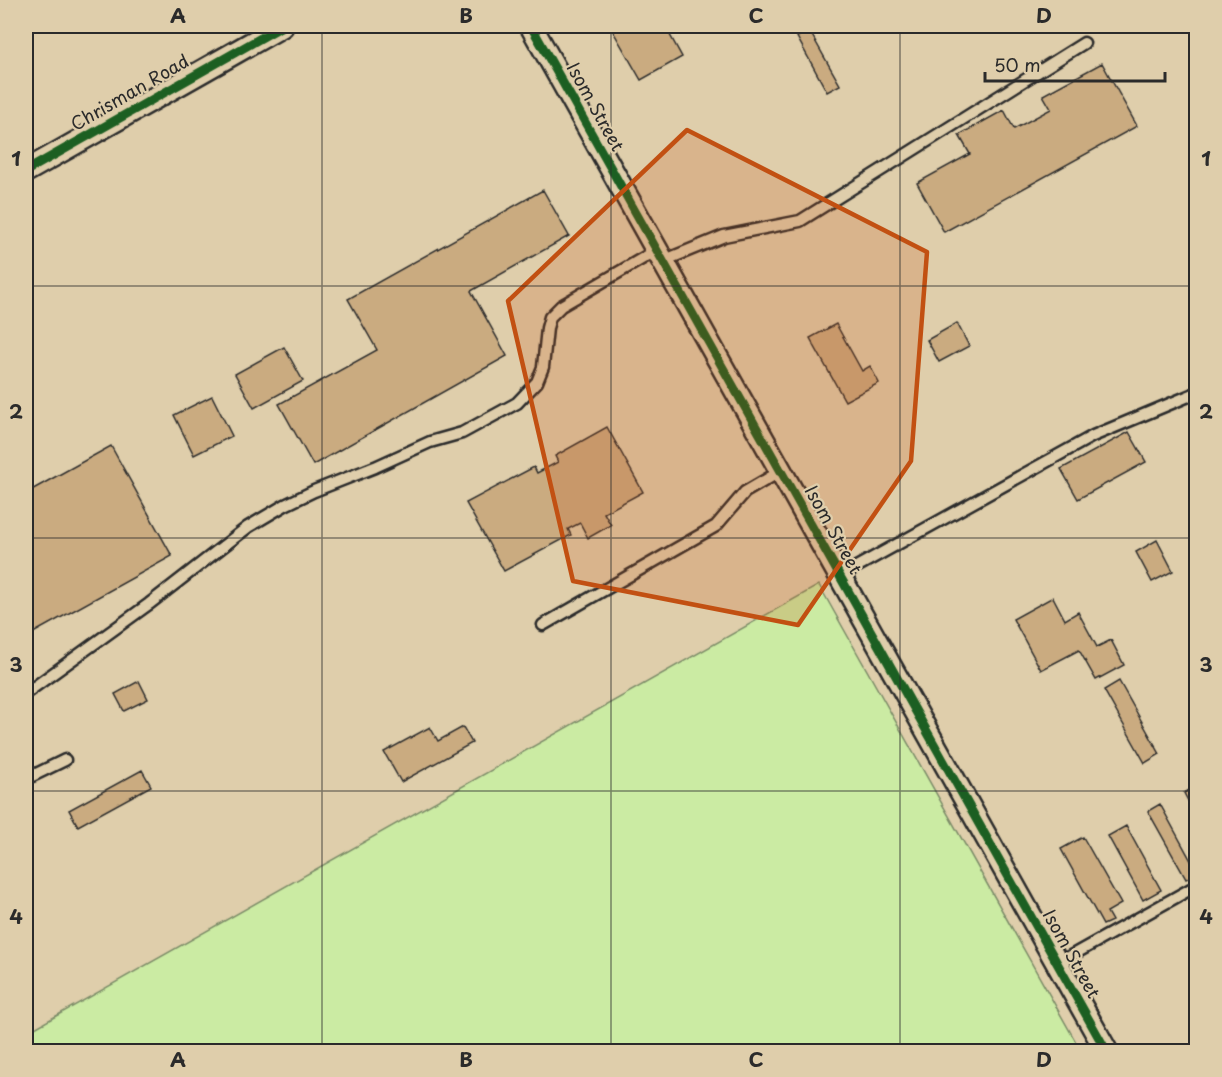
<svg xmlns="http://www.w3.org/2000/svg" width="1222" height="1077" viewBox="0 0 1222 1077" font-family="'Playpen Sans',sans-serif">
  <style>
    .green { fill: #cbeba3; stroke: #7b8b67; stroke-width: 1.5 }
    .building { fill: #caab80; stroke: #2b2b2b; stroke-width: 1.5 }
    .lines { fill: none; stroke-linecap: round; stroke-linejoin: round }
    .lane-casing { stroke: #2b2b2b; stroke-width: 15 }
    .street-casing { stroke: #2b2b2b; stroke-width: 26 }
    .lane { stroke: #dfceab; stroke-width: 10 }
    .street { stroke: #dfceab; stroke-width: 21 }
    .cycleway-casing { stroke: #dfceab; stroke-width: 13 }
    .cycleway { stroke: #1b5e20; stroke-width: 9 }
    .marked { fill: #c25012; fill-opacity: 0.2; stroke: #c25012; stroke-width: 4.5; stroke-linejoin: round }
    .grid { fill: none; stroke: #2b2b2b; stroke-width: 1.5; stroke-opacity: 0.55 }
    .labels { text-anchor: middle; stroke-width: 4.5; stroke-linejoin: round; paint-order: stroke }
    .street-label { font-size: 18px; fill: #2b2b2b; stroke: #dfceab }
    .neatline { fill: none; stroke: #2b2b2b; stroke-width: 2 }
    .grid-label { font-size: 20px; text-anchor: middle; font-weight: bold; fill: #2b2b2b }
  </style>
  <rect width="100%" height="100%" fill="#dfceab"/>
  <filter id="ink" filterUnits="userSpaceOnUse"><feTurbulence type="fractalNoise" baseFrequency=".0167" numOctaves="2"/><feDisplacementMap in="SourceGraphic" scale="12" xChannelSelector="R" yChannelSelector="G"/><feConvolveMatrix kernelMatrix="1 2 1 2 8 2 1 2 1" color-interpolation-filters="sRGB"/></filter>
  <g filter="url(#ink)">
    <path class="green" d="M819 585 1081 1051H26V1033Z"/>
    <path class="building" d="M610 26H665L682 57 641 80Z
      M809 30 840 85 827 92 797 37Z
      M1102 63 1137 126 944 232 917 183 970 154 959 135 1004 110 1014 129 1051 109 1043 95Z
      M543 190 569 236 471 291 507 356 313 465 279 404 377 350 348 299Z
      M957 323 969 346 939 362 927 340Z
      M836 324 862 371 870 366 879 383 845 401 810 338Z
      M284 347 303 381 254 408 235 374Z
      M212 396 232 436 194 455 174 415Z
      M607 427 643 492 604 513 611 525 588 538 580 523 568 529 571 535 504 571 466 503 534 467 537 473 558 462 555 456Z
      M1129 432 1146 462 1078 499 1061 469Z
      M111 446 172 556 26 637V493Z
      M1157 540 1173 571 1152 582 1136 552Z
      M1053 597 1065 620 1078 612 1097 647 1111 640 1124 665 1096 680 1079 650 1041 670 1013 619Z
      M139 681 148 699 124 711 115 694Z
      M1119 681 1160 754 1145 763 1104 690Z
      M430 727 438 741 463 727 472 743 401 782 384 752Z
      M142 770 151 786 78 826 69 810Z
      M1196 786V816L1184 793Z
      M1160 804 1196 870V874L1186 879 1148 811Z
      M1126 826 1161 890 1143 900 1108 836Z
      M1083 837 1121 904 1107 912 1112 921 1103 925 1061 849Z"/>
    <g class="lines">
      <g class="lane-casing">
        <path id="lane" d="M663 261 724 236 800 221 1084 43
          M840 576 1093 436 1196 393
          M543 625 716 526 745 492 781 471
          M26 693 149 604 248 527 285 505 314 491 375 467 430 442 462 433 517 403 537 382 543 367 547 328 550 317 561 306 657 250
          M26 779 65 760
          M1058 963 1196 886"/>
      </g>
      <g class="street-casing">
        <path id="street" d="M531 26 1107 1052
          M26 171 282 26"/>
      </g>
      <use href="#lane" class="lane"/>
      <use href="#street" class="street"/>
      <g class="cycleway-casing">
        <path id="cycleway" d="M531 26 1107 1052
          M26 171 282 26"/>
      </g>
      <use href="#cycleway" class="cycleway"/>
    </g>
  </g>
  <path class="marked" d="M687 130 927 252 911 461 798 625 573 581 508 301Z"/>
  <path class="grid" d="M322 26V1052M611 26V1052M900 26V1052M26 286H1196M26 538H1196M26 791H1196"/>
  <g class="labels">
    <g class="street-label">
      <text transform="translate(130 93) rotate(-30)" y="6">Chrisman Road</text>
      <text transform="translate(595 107) rotate(61)" y="6">Isom Street</text>
      <text transform="translate(833 530) rotate(61)" y="6">Isom Street</text>
      <text transform="translate(1071 954) rotate(61)" y="6">Isom Street</text>
    </g>
  </g>
  <rect width="1222" height="1077" fill="none" stroke="#dfceab" stroke-width="66"/>
  <path d="M985 72v9h180v-9" fill="none" stroke="#2b2b2b" stroke-width="3"/>
  <text x="994" y="72" font-size="18" fill="#2b2b2b" stroke="#dfceab" stroke-width="4.5" paint-order="stroke">50 m</text>
  <rect x="33" y="33" width="1156" height="1011" class="neatline"/>
  <g class="grid-label">
    <text x="178" y="23">A</text>
    <text x="466" y="23">B</text>
    <text x="756" y="23">C</text>
    <text x="1044" y="23">D</text>
    <text x="16" y="166">1</text>
    <text x="1206" y="166">1</text>
    <text x="16" y="419">2</text>
    <text x="1206" y="419">2</text>
    <text x="16" y="672">3</text>
    <text x="1206" y="672">3</text>
    <text x="16" y="924">4</text>
    <text x="1206" y="924">4</text>
    <text x="178" y="1067">A</text>
    <text x="466" y="1067">B</text>
    <text x="756" y="1067">C</text>
    <text x="1044" y="1067">D</text>
  </g>
</svg>
